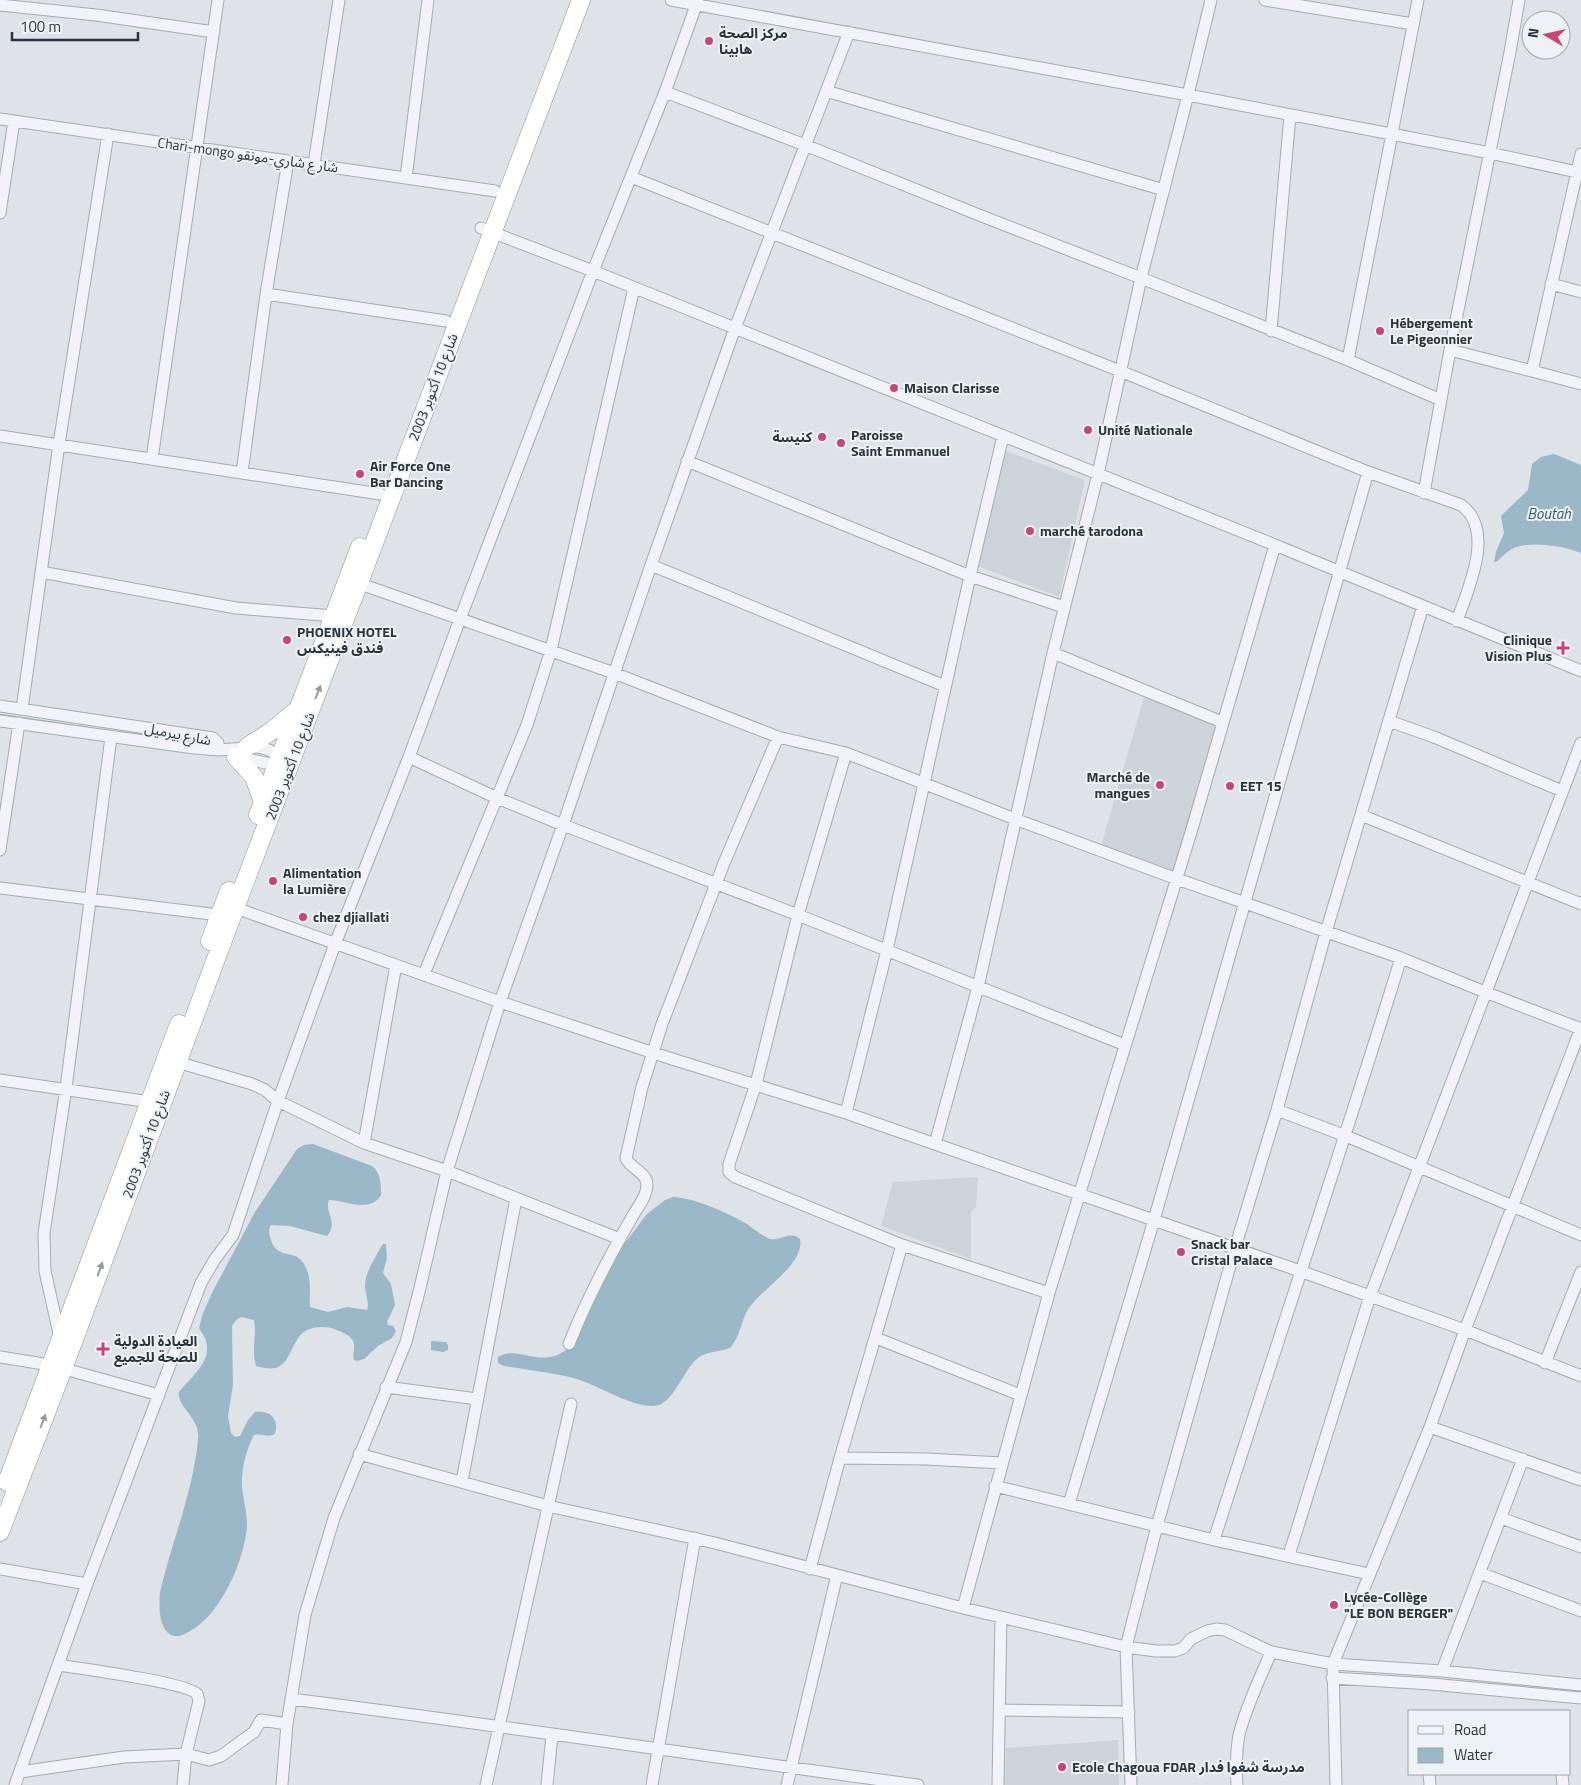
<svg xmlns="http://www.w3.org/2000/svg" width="1581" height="1785" viewBox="0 0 1581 1785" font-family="'Titillium Web','Noto Sans Arabic',sans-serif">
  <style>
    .built { fill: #ccd3d9 }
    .water { fill: #9ab8c7 }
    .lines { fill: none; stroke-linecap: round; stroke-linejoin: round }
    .stream { stroke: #9ab8c7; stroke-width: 2.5 }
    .minor-casing { stroke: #a4abb1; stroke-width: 13 }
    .highway-casing { stroke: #86949d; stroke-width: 19 }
    .minor { stroke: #f1f3f6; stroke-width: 11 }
    .highway { stroke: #fff; stroke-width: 18 }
    .oneway { fill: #949a9e }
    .poi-dot { fill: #ca4572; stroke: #edf2f5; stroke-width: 2 }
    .labels { text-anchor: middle; stroke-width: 4; stroke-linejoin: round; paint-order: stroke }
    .poi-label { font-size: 14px; font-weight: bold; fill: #28343e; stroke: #edf2f5; text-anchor: start }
    .street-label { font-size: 14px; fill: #28343e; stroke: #edf2f5 }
    .water-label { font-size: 15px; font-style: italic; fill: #335a70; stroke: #edf2f5 }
  </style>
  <rect width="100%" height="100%" fill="#dee3e7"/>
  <path class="built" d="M1006 451 1085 480 1059 597 978 566Z
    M1145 694 1218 724 1174 872 1101 846Z
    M978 1177 976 1207 971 1212V1259L881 1226 893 1182Z
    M1118 1740 1119 1785H1005L1006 1748Z"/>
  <path class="water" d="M1554 454 1581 465V553C1564 546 1529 540 1512 549 1506 552 1501 558 1496 562H1494L1496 552 1504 533 1501 516 1528 490 1532 464 1541 457Z
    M313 1144 372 1166C381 1173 381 1184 381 1195 370 1214 345 1200 329 1200 324 1211 339 1223 327 1236L290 1226 271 1225C268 1230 269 1234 271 1240 277 1259 293 1250 302 1261 313 1276 309 1291 310 1307L328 1312 347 1307 367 1310C370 1303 365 1295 365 1287 365 1272 374 1260 381 1247L383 1244H386L387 1258 383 1273 391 1284 395 1305 387 1322 388 1325 393 1326 396 1331 392 1338 378 1346 364 1359 357 1361 354 1360C352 1354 356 1346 353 1341 351 1336 342 1332 337 1330 325 1325 307 1325 298 1338 286 1357 287 1375 256 1366 251 1351 257 1335 254 1320L241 1317 236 1320 232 1326 233 1385 228 1416 231 1433 235 1437 240 1436 248 1420 255 1412C271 1410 279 1419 275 1434 267 1438 262 1433 254 1435 246 1449 241 1471 242 1487 244 1506 250 1520 245 1540 240 1565 228 1592 212 1612 205 1621 183 1641 171 1635 158 1628 159 1604 160 1592 172 1541 193 1492 198 1440 201 1417 176 1407 179 1392 191 1377 214 1361 205 1338 203 1335 201 1331 199 1328L203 1313 213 1291 255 1212 297 1149 304 1145Z
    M673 1197C695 1198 728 1213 747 1224 754 1229 762 1236 770 1239 781 1241 791 1230 800 1239 805 1262 766 1287 753 1303 741 1315 742 1335 730 1348 720 1352 707 1351 698 1358 685 1368 674 1400 659 1405 638 1411 599 1386 580 1380 561 1374 542 1372 523 1369 515 1367 505 1368 498 1363V1357C518 1344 542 1370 567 1349L608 1265 647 1214 665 1200Z
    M431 1341 446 1342 448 1345V1350L443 1352 431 1350Z"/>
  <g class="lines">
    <path class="stream" d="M0 715 88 728"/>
    <g class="minor-casing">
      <path id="minor" d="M671 0 1188 95 1490 153 1581 173
        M1265 0 1413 24
        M0 5 96 15 214 32
        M826 91 1164 190
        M665 92 805 145 979 215 1141 278 1348 360 1441 400
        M0 119 495 191
        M314 164 339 0
        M631 177 1120 371 1368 472 1461 505C1496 530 1468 589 1457 621
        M406 178 428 0
        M0 213 14 121
        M481 228 593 271 1275 545 1581 671
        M1551 284 1581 292
        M266 294 446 321
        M1271 331 1290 115
        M1450 350 1532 371 1581 154
        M1348 360 1418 0
        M1532 371 1581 384
        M0 436 380 494
        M152 459 218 0
        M687 461 970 576 1064 607
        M242 473 266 294 288 161
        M1424 493 1450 350 1510 52 1519 0
        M651 565 945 686
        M41 572 236 608 334 616
        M352 581 614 673 778 737 846 753 1015 819 1177 879 1401 958 1485 992 1581 1029
        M1053 653 1222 722
        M0 706 213 738 218 743 219 750
        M22 709 59 444 108 134
        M0 721 194 748 219 750 258 747 269 750 285 759
        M1389 721 1434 737 1562 791
        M846 753 798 915 756 1084 729 1164V1172L735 1177 902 1245
        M237 757 266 763 283 764
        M409 757 497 798 563 825 798 915 1125 1045
        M1361 815 1581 904
        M0 850 19 723
        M0 888 219 915
        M230 906 500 1002 669 1058 846 1113 1300 1271 1465 1330 1581 1376
        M424 974 527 725 551 650 634 288
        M177 1062 252 1084 265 1090 278 1101 364 1143 447 1171 620 1239
        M0 1080 157 1103
        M1277 1110 1346 1136 1581 1235
        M846 1113 887 950 970 576 1003 436
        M364 1143 396 965
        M935 1144 978 987 1053 653 1098 474 1141 278 1188 95 1211 0
        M60 1338 45 1271 44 1233 66 1088 111 737
        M876 1338 1020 1395
        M569 1344C587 1298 610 1255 635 1212 640 1204 650 1191 646 1180 643 1171 630 1168 626 1158L642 1087 662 1024 724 863 778 737
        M0 1357 50 1365 159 1395
        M1545 1363 1581 1272
        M386 1387 477 1399
        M1430 1427 1581 1480
        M359 1454 548 1506 715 1543 963 1608 1126 1647 1156 1651H1175L1183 1648 1191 1639 1207 1631 1216 1629 1225 1630 1271 1652 1333 1664 1442 1671 1581 1685
        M840 1458 926 1459 1002 1463
        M462 1481 516 1199
        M995 1486 1214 1540 1369 1574
        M1069 1504 1154 1220 1368 472
        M1501 1518 1581 1547
        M1214 1540C1276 1346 1341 1152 1401 958
        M1289 1555 1370 1296 1581 743
        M0 1569 87 1584
        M810 1569 840 1458 902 1245 1049 1293
        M1480 1573 1581 1611
        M963 1608 1049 1293 1192 829 1275 545
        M58 1665C78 1668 188 1683 197 1694 198 1696 198 1699 199 1701L186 1754 183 1785
        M1442 1671 1523 1459
        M1332 1678 1431 1684 1581 1698
        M291 1699C500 1725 709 1757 918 1785
        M1000 1710 1129 1712
        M20 1772 124 1757 186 1754 209 1760 221 1756 254 1732 261 1720 287 1724
        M1429 1774 1430 1785
        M1562 1774 1563 1785
        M15 1785 87 1584 201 1283 215 1259 233 1235 278 1101 335 944 409 757 460 619 593 271 665 92 698 0
        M282 1785 287 1724 305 1615 334 1518 406 1342 420 1288 447 1171 500 1002 563 825 651 565 735 328 849 32
        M486 1785 571 1404
        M547 1785 552 1735
        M652 1785 695 1538
        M787 1785 837 1575
        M998 1785 1001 1617
        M1131 1785 1126 1647 1157 1526 1235 1248 1277 1110 1326 932 1423 606
        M1237 1785C1236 1768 1236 1751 1239 1735 1246 1706 1260 1679 1271 1652
        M1336 1785 1333 1664 1430 1427 1465 1330 1581 1028"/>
    </g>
    <g class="highway-casing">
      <path id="highway" d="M247 747 273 730 296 711
        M236 757 254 777 263 802
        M258 815 360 547
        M210 941 229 891
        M7 1482 179 1024
        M0 1532 63 1369 235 908 581 0"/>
    </g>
    <use href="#minor" class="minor"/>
    <use href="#highway" class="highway"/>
  </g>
  <defs><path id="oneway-solid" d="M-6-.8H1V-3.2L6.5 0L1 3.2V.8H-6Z" transform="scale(1.25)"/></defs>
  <g class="oneway">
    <use href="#oneway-solid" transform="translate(318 692) rotate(-69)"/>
    <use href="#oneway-solid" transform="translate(100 1269) rotate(-70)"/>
    <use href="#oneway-solid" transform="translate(43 1421) rotate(-69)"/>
  </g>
  <g class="poi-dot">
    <circle cx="709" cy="41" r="5"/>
    <circle cx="1380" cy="331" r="5"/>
    <circle cx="894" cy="388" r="5"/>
    <circle cx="1088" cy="430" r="5"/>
    <circle cx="822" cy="437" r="5"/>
    <circle cx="841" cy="443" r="5"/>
    <circle cx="360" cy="474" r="5"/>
    <circle cx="1030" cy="531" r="5"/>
    <circle cx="287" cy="640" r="5"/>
    <path d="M1560.5 640.5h5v5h5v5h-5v5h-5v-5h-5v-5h5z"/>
    <circle cx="1160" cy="785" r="5"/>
    <circle cx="1230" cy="786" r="5"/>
    <circle cx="273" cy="881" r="5"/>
    <circle cx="303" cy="917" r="5"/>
    <circle cx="1181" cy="1252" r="5"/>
    <path d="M100.5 1341.5h5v5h5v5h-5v5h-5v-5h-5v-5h5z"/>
    <circle cx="1334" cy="1605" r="5"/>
    <circle cx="1062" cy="1767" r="5"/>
  </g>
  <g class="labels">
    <g class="poi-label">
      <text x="719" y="38">مركز الصحة<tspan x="719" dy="16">هابينا</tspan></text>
      <text x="1390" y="328">Hébergement<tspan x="1390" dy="16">Le Pigeonnier</tspan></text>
      <text x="904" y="393">Maison Clarisse</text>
      <text x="1098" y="435">Unité Nationale</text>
      <text x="851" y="440">Paroisse<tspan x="851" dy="16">Saint Emmanuel</tspan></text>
      <text x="812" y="442" text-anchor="end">كنيسة</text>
      <text x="370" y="471">Air Force One<tspan x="370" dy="16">Bar Dancing</tspan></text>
      <text x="1040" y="536">marché tarodona</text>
      <text x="297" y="637">PHOENIX HOTEL<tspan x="297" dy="16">فندق فينيكس</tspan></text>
      <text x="1552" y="645" text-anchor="end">Clinique<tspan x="1552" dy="16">Vision Plus</tspan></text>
      <text x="1150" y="782" text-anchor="end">Marché de<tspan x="1150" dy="16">mangues</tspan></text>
      <text x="1240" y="791">EET 15</text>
      <text x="283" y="878">Alimentation<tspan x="283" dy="16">la Lumière</tspan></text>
      <text x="313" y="922">chez djiallati</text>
      <text x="1191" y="1249">Snack bar<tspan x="1191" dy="16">Cristal Palace</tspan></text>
      <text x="114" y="1346">العيادة الدولية<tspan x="114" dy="16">للصحة للجميع</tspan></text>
      <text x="1344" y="1602">Lycée-Collège<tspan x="1344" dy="16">"LE BON BERGER"</tspan></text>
      <text x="1072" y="1772">Ecole Chagoua FDAR مدرسة شغوا فدار</text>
    </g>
    <g class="street-label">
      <text transform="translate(248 155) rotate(8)" y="5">Chari-mongo شار ع شاري-مونقو</text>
      <text transform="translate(433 387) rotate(-69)" y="5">شارع 10 أكتوبر 2003</text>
      <text transform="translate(178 734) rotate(11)" y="5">شارع بيرميل</text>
      <text transform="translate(290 766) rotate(-69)" y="5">شارع 10 أكتوبر 2003</text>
      <text transform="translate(146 1144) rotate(-70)" y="5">شارع 10 أكتوبر 2003</text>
    </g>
    <g class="water-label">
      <text x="1549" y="519">Boutah</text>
    </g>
  </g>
  <rect x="1408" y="1710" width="162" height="65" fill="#edf2f5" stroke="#9ea6ac"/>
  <rect x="1418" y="1726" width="25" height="8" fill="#f1f3f6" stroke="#9ea6ac"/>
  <text x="1454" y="1735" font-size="15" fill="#28343e">Road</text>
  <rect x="1418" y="1748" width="25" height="15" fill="#9ab8c7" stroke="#9ea6ac"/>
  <text x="1454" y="1760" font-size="15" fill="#28343e">Water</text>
  <g transform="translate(1546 35) rotate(279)"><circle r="24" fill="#edf2f5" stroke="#9ea6ac"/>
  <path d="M0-4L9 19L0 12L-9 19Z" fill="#ca4572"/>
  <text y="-8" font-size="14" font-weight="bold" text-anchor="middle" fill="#28343e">N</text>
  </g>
  <path d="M12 32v8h126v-8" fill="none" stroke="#28343e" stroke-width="2.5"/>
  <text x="20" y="32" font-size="15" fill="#28343e" stroke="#edf2f5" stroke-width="4" paint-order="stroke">100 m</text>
</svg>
